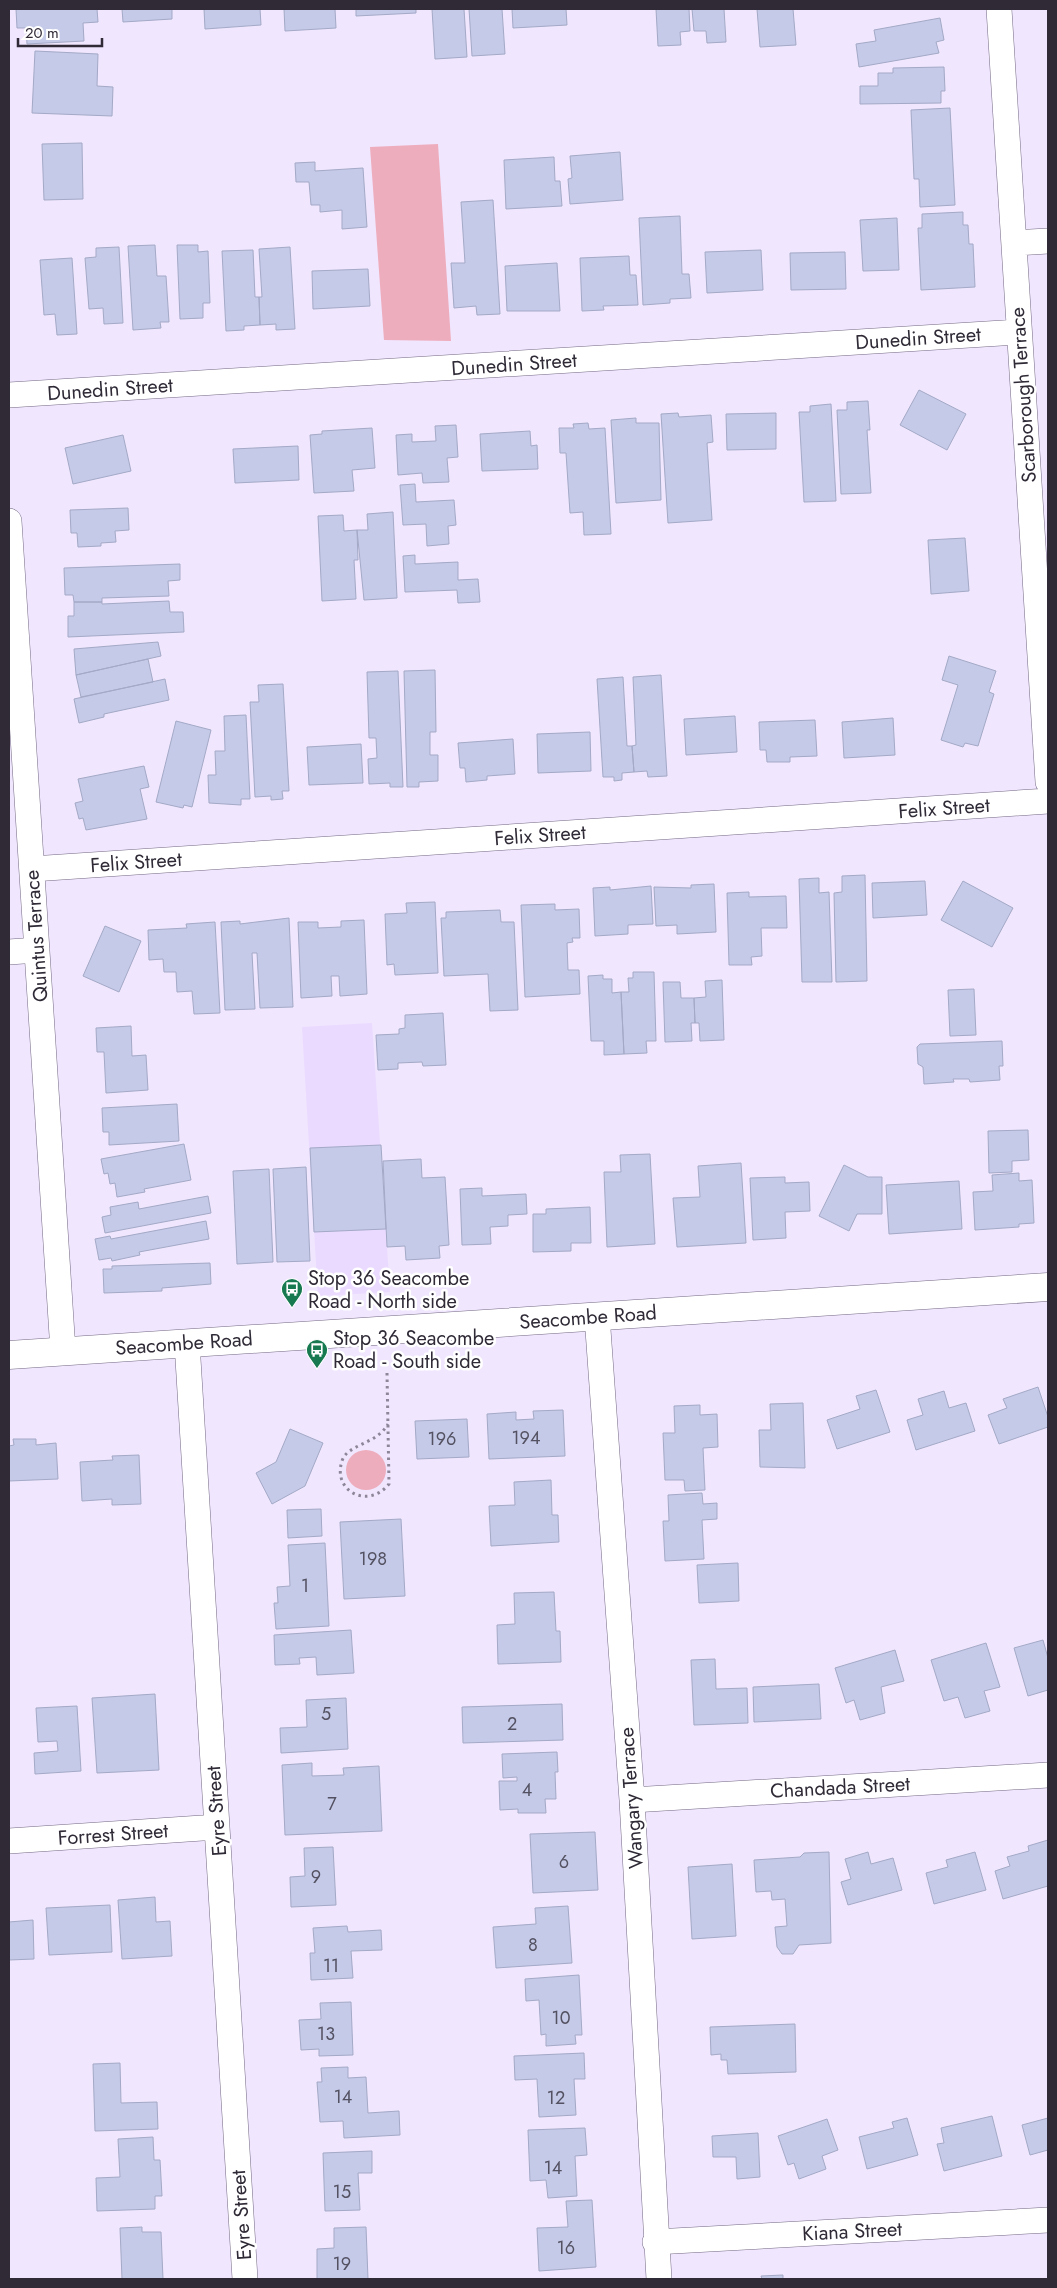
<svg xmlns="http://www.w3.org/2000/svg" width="1057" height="2288" viewBox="0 0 1057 2288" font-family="Jost,sans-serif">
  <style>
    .built { fill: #eadaff }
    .green { fill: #eeadbd }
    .building { fill: #c4cae8; stroke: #a3a9c6 }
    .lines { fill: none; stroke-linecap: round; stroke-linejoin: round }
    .minor-casing { stroke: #746983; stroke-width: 26 }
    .secondary-casing { stroke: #746983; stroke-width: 29 }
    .path { stroke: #8d8698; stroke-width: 3; stroke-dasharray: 2.5 4; stroke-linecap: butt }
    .minor { stroke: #fff; stroke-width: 25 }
    .secondary { stroke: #fff; stroke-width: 28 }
    .labels { text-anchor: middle; stroke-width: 5; stroke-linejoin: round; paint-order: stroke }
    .number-label { font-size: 18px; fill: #545262 }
    .street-label { font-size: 20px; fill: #2f2a36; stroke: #fff }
    .poi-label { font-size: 20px; fill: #2f2a36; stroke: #fff; text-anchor: start }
  </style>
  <rect width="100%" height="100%" fill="#f0e6fe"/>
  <path class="built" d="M372 1023 390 1292 318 1296 302 1027Z"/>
  <path class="green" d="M438 144 451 341 384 340 370 147Z
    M346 1470a20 20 0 1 1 40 0a20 20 0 1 1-40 0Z"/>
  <path class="building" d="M16 9H97L98 22 83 23 84 41 27 44 26 28H17Z
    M122 9H172V19L123 22Z
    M204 9H260L261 25 205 29Z
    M284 9H335L336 28 285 31Z
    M356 9H416V13L356 16Z
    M432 9H464L467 57 435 59Z
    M469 9H502L505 54 472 56Z
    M512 9H566L567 25 513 28Z
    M656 9H689L690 31 680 32 681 45 658 46Z
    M692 9H724L726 42 707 43 706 31H694Z
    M757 9H793L796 45 760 47Z
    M940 18 944 40 936 42 939 53 859 67 856 44 876 41 874 30Z
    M35 51 98 54 97 86 113 87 112 116 32 113Z
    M944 67 945 91H941V103L860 104V86H878V73H893V68Z
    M950 108 955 205 920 207 919 179H914L911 110Z
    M82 143 83 199 44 200 42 144Z
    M620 152 623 200 570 204 568 179 572 178 570 156Z
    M554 157 555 181H560L562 206 506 209 504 160Z
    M315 162V171L363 168 367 227 342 229V210L320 212V205H311L309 182H296L295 163Z
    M493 200 500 314 477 315 476 306 454 308 451 263H465L461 202Z
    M963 212V225H968L969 244H973L975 287 921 290 918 228H922V214Z
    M680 216 682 274H689L691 298 670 299V303L643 305 639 218Z
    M897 218 899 270 863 271 860 220Z
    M155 245 157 276H166L169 322H160L161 328 133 330 128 246Z
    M177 245H198V252L208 251 210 303H203V318L180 319Z
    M119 247 123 323 104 324 103 308 89 309 85 258 96 257V248Z
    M290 247 295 329 276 330V324L260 325 259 297H262L259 249Z
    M253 250 255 297H259L260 325 244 326V330L226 331 222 251Z
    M761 250 763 290 707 293 705 252Z
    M845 252 846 289 791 290 790 253Z
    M629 256 630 275H636L638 305 603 306 604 310 582 311 580 258Z
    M72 258 77 334 57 335 55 314 44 315 40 260Z
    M557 263 560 311H507L505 266Z
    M368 269 370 306 313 309 312 271Z
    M919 390 966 414 947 450 900 425Z
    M868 401 870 430H867L871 493 841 494 837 410H847V402Z
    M831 404 836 501 804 502 799 412H810V406Z
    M678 413 679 417 711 415 713 442 707 443 712 520 668 523 661 414Z
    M776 413V449L727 450 726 414Z
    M636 418V423H659L661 500 616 503 611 420Z
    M588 423 589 429 605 428 611 534 584 535 583 512 570 513 566 453H560L559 428H574L573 424Z
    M456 425 458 457 447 458 449 482 423 483 422 473 398 475 396 435 412 434V442L436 441 435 426Z
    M372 428 375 468 352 470 354 491 314 493 310 435 322 434V431Z
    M530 431 531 446 537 445 538 469 482 471 480 434Z
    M123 435 131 471 73 484 65 448Z
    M298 446 299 480 235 483 233 449Z
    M415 484 416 502 454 500 456 525 448 526 449 544 427 546 426 524 403 525 400 485Z
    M128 508 129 530 115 531 116 542 101 543V546L78 547 77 533H71L70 510Z
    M393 512 397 598 364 600 357 530H368L367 514Z
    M343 515 344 531 357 530 358 560H354L356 599 322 601 318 516Z
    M965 538 969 591 931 594 928 540Z
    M415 555V564L458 562V580L478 579 480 602 458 603 457 590 405 592 403 556Z
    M180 564V580L168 581 169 596 102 598V602H74L73 595H65L64 568Z
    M169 601 170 612H183L184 632 68 637V616H74V602H102V604Z
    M158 642 161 656 76 675 74 649Z
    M949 656 996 671 989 692 994 694 978 746 965 743 963 747 941 740 958 685 942 680Z
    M148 659 153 682 81 697 76 675Z
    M435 670 436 732H430V755H438V781L419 782V787H407L404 671Z
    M398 671 403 787H390V783L369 784 368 759 377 758 376 738H369L367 672Z
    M661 675 667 776 648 777 647 771 634 772 632 746 636 745 633 677Z
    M623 677 627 746H632L634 772 622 773V780L614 781V777H603L597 679Z
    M165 679 169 700 104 714V717L79 723 74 699Z
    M283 684 289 791H282L283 799 271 800V796L255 797 250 702H259L258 685Z
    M246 715 250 799H241V805L209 803 208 775H216L215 751H225L224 716Z
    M735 716 737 752 686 755 684 719Z
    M893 718 895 755 844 758 842 722Z
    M815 720 817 756 790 757V762H767L766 750H760L759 722Z
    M176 721 211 730 192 807 184 805 183 808 156 802Z
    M590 732 591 771 538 773 537 734Z
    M513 739 515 774 487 776V780L466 782 465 768H460L458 743Z
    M361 744 363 783 309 785 307 747Z
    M144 766 149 787 140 789 147 819 86 830 83 818 79 819 75 803 83 801 78 779Z
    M865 875 867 981 836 982 834 893 842 892V876Z
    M819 878V893L829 892 832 982H802L799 879Z
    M925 881 927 915 873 918 872 883Z
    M963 881 1013 908 992 947 941 920Z
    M714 884 716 932 677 934V925L656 926 654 887 691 888V885Z
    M651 886 653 924 628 925V934L595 936 593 888 610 887V890Z
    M749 892V897L786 896 787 928H761L762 956 751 957 752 965H729L727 893Z
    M435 902 438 973 395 975 394 964 387 965 385 914 407 913 406 903Z
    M555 904V910L579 909 580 938H572L573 942 567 943 568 970H579L580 994 525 997 521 905Z
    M500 910 501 922H514L518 1010 490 1011 488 974 444 976 441 918H446V912Z
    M289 918 293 1007 260 1008 257 953H252L255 1009 225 1010 221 922 240 921V924Z
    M364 920 367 994 340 996 339 976H331L332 996 301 998 298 922H318V928L341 927V921Z
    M215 922 220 1013 194 1014 192 991 177 992 176 972H164L163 959 149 960 148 930 187 928 186 924Z
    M105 926 141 941 119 992 83 976Z
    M633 972H654L656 1041H646L647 1053 624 1054 621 992H629L628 978H633Z
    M603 975V979H612V993L621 992 624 1054 604 1055V1041H591L588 976Z
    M722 980 724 1040 700 1041 699 1023H695L694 998 706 997 705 981Z
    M663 982H680L681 998H694L695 1023H691L692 1041 665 1042Z
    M974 989 976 1035 950 1036 948 990Z
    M443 1013 446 1065 423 1066 422 1062 398 1063V1069L378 1070 376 1035 399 1034V1029L405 1028V1015Z
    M131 1026 132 1056 146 1055 148 1090 106 1093 104 1052H97L96 1028Z
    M1002 1041 1003 1066H999L1000 1080 970 1082 969 1079H953L954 1082 924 1084 923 1067 918 1064 917 1047 920 1044Z
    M177 1104 179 1141 109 1145V1132H103L102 1108Z
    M1028 1130 1029 1160 1012 1161V1172L989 1173 988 1131Z
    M184 1144 191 1180 144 1189 145 1192 117 1197 115 1183 110 1184 108 1173 104 1174 101 1159Z
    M381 1145 386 1229 314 1232 310 1148Z
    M650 1154 655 1244 607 1247 604 1172H621L620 1155Z
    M421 1159 422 1178 445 1177 449 1245 439 1246 440 1258 406 1260 405 1246 387 1247 383 1161Z
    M741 1163 746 1243 677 1247 673 1198 700 1197 698 1166Z
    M844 1165 868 1177H882V1214H857L849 1231 819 1216Z
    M306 1167 310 1261 277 1262 273 1169Z
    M269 1169 273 1262 237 1264 233 1171Z
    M1019 1173V1181L1032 1180 1034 1223 1019 1224V1227L975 1230 973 1192 993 1191 992 1175Z
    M785 1177V1183L809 1182 810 1211 785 1212 786 1238 753 1240 750 1178Z
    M959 1181 962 1229 889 1234 886 1185Z
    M482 1188V1196L526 1194 527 1214 508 1215V1226L490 1227 491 1244 462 1245 460 1189Z
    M208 1196 211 1213 105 1233 102 1217 111 1215 110 1207 138 1202 139 1209Z
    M590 1207 591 1243H571V1251L533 1252V1214H546V1209Z
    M206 1221 209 1239 139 1252 140 1255 112 1261 111 1258 99 1260 95 1239 110 1236 111 1239Z
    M210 1263 211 1284 162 1288V1291L104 1293 103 1269H112V1266Z
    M1038 1387 1048 1417V1427L999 1444 988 1415 1007 1408 1003 1399Z
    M876 1390 890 1432 837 1449 827 1420 860 1409 856 1396Z
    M944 1391 949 1408 966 1403 975 1431 916 1450 907 1420 923 1415 918 1399Z
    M803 1403 805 1468 760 1467 759 1430H771L770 1404Z
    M700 1405V1415L717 1414 718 1447 703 1448 705 1490 685 1491 684 1480H665L663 1433H675L674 1406Z
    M563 1410 565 1456 489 1459 487 1414 516 1412V1420L534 1419 533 1411Z
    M467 1419 469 1457 417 1459 415 1421Z
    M290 1429 323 1443 305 1486 272 1504 256 1473 276 1462Z
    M13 1439H36V1445L56 1443 58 1479 9 1481V1446L14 1445Z
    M139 1455 141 1504 112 1505V1499L82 1501 80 1462 113 1460 112 1456Z
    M551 1480 552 1515H558L559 1542 491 1546 489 1506 515 1505 514 1482Z
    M702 1493 703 1504 717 1503V1519L702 1520 704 1559 665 1561 663 1521H669L668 1495Z
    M321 1509 322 1536 288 1538 287 1510Z
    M401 1519 405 1596 344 1599 340 1522Z
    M325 1543 329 1626 276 1629 274 1603H278L277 1587 290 1586 288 1545Z
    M738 1563 739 1601 699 1603 697 1565Z
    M554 1592 556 1631H560L561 1662 498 1664 497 1625 515 1624 514 1593Z
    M351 1630 354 1673 317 1675 316 1657 299 1658 300 1664 275 1665 274 1635Z
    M1043 1640 1048 1658V1690L1028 1696 1014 1648Z
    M986 1643 1000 1687 984 1691 990 1711 965 1718 958 1697 944 1701 931 1660Z
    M895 1650 904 1681 881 1687 885 1713 860 1720 854 1700 846 1703 835 1668Z
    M715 1659 716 1689 747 1688 748 1723 694 1725 691 1660Z
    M819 1684 821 1719 754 1722 753 1687Z
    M155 1694 159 1770 97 1773 92 1698Z
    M346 1698 348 1749 281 1753 280 1728 307 1727 306 1700Z
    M562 1704 563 1740 463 1743 462 1707Z
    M77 1706 81 1771 35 1774 34 1753 58 1751 57 1741 38 1742 36 1708Z
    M557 1752 558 1772H555L556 1799H545L546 1813H518V1809L500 1810 499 1781H517V1777L503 1778 502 1754Z
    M312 1763V1776L344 1775 343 1768 379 1766 382 1831 285 1835 282 1765Z
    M595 1832 598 1890 533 1893 530 1834Z
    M1048 1840V1886L1003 1899 995 1871 1010 1866 1007 1857 1029 1851 1028 1846Z
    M333 1847 336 1905 291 1907 290 1877 305 1876 304 1848Z
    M829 1852 831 1943 799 1945 793 1954H782L777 1947 775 1927 787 1926 785 1899 772 1900 771 1891 756 1892 754 1860 800 1857 804 1853Z
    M868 1852 871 1864 893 1858 902 1890 848 1905 841 1882 851 1879 845 1859Z
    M975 1852 986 1890 934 1904 926 1873 948 1867 946 1860Z
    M732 1864 736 1936 692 1939 688 1867Z
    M155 1897 156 1922 170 1921 172 1956 122 1959 118 1900Z
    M110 1905 112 1952 49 1955 46 1908Z
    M568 1906 572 1963 496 1968 493 1927 536 1924 535 1908Z
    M33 1920 34 1959 9 1960V1922Z
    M347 1926 348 1932 381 1930 382 1950 351 1951 353 1978 311 1980 310 1953H315L313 1928Z
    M579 1975 582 2035H575L576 2044 546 2046V2034L541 2035 539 2000 526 2001 525 1979Z
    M351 2002 353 2055 319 2056V2049L301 2050 299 2020 321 2019 320 2003Z
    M795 2024 796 2072 728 2074 727 2060H721V2054L711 2055 710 2027Z
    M584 2053 585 2079H574L576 2115 539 2117 537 2079 515 2080 514 2056Z
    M120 2063 121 2103 157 2102 158 2129 95 2131 93 2064Z
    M348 2067V2078L366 2077 368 2113 399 2111 400 2135 344 2138 343 2121 320 2122 317 2082H322L321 2068Z
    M992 2116 1002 2156 944 2171 937 2144 944 2143 941 2128Z
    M907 2118 918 2155 867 2169 859 2137 894 2128 892 2122Z
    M1048 2118V2150L1030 2155 1022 2125Z
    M827 2119 838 2150 822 2156 826 2169 799 2179 794 2163 788 2165 778 2136Z
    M585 2128 587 2155 575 2156 577 2196 548 2198 546 2180 530 2181 528 2130Z
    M758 2133 760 2177 737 2179 736 2157H713L712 2136Z
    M153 2137 154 2160H160L162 2196H155V2209L97 2211 96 2178 120 2177 118 2139Z
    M372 2151V2173H358L360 2210 325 2211 323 2153Z
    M592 2200 596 2267 539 2271 537 2228 568 2227 566 2201Z
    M142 2227V2232H161L163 2279H122L120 2228Z
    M366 2227 368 2279H317V2249L334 2248V2228Z
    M783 2275V2279H762L761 2276Z"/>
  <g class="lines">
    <g class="minor-casing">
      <path id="minor" d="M999 9 1048 782
        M1014 243 1048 241
        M9 395 1019 332
        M9 521 63 1351
        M32 869 1048 801
        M9 952 37 950
        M597 1316 632 1800 659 2279
        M187 1343 245 2279
        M632 1800 1048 1775
        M9 1841 217 1827
        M655 2242 1048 2220"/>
    </g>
    <g class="secondary-casing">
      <path id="secondary" d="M9 1355 1048 1287"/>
    </g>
    <path class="path" d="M387 1373 389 1484C368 1510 332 1491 342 1461 347 1444 376 1445 388 1424"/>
    <use href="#minor" class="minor"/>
    <use href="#secondary" class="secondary"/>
  </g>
  <defs>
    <g id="bus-pin" transform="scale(1.125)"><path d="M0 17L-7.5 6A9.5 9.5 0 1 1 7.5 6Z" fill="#177950" stroke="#fff"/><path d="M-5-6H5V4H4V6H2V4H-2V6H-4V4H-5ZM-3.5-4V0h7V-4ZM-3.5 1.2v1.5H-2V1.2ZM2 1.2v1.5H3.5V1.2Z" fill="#fff"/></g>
  </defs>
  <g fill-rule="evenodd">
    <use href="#bus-pin" x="292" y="1289"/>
    <use href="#bus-pin" x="317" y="1350"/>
  </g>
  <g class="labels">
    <g class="number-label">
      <text x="526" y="1444">194</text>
      <text x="442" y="1445">196</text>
      <text x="373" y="1565">198</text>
      <text x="305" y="1592">1</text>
      <text x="326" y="1720">5</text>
      <text x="512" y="1730">2</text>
      <text x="527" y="1796">4</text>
      <text x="332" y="1810">7</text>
      <text x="564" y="1868">6</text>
      <text x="316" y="1883">9</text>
      <text x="533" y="1951">8</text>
      <text x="331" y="1972">11</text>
      <text x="561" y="2024">10</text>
      <text x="326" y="2040">13</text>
      <text x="343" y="2103">14</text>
      <text x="556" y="2104">12</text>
      <text x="553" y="2174">14</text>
      <text x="342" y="2198">15</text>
      <text x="566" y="2254">16</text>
      <text x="342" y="2270">19</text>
    </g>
    <g class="street-label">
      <text transform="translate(918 338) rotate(-4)" y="7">Dunedin Street</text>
      <text transform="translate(514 364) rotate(-4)" y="7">Dunedin Street</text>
      <text transform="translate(110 389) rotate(-4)" y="7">Dunedin Street</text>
      <text transform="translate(1023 395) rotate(-94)" y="7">Scarborough Terrace</text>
      <text transform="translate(944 808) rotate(-4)" y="7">Felix Street</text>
      <text transform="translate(540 835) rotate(-4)" y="7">Felix Street</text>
      <text transform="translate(136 862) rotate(-4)" y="7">Felix Street</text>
      <text transform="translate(36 936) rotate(-94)" y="7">Quintus Terrace</text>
      <text transform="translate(588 1317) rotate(-4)" y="7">Seacombe Road</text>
      <text transform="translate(184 1343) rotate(-4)" y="7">Seacombe Road</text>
      <text transform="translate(840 1787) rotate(-3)" y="7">Chandada Street</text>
      <text transform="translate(631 1798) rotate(-94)" y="7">Wangary Terrace</text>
      <text transform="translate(216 1811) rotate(-94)" y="7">Eyre Street</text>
      <text transform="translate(113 1834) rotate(-4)" y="7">Forrest Street</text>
      <text transform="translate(241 2215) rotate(-94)" y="7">Eyre Street</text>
      <text transform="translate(852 2231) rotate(-3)" y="7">Kiana Street</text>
    </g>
    <g class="poi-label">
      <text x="308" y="1285">Stop 36 Seacombe<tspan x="308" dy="23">Road - North side</tspan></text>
      <text x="333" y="1345">Stop 36 Seacombe<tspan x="333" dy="23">Road - South side</tspan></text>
    </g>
  </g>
  <rect width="1057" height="2288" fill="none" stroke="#2f2a36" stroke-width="20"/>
  <path d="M18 38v8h84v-8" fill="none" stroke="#2f2a36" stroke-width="2.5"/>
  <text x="25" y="38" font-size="15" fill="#2f2a36" stroke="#ffffff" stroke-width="4" paint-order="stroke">20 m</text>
</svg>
